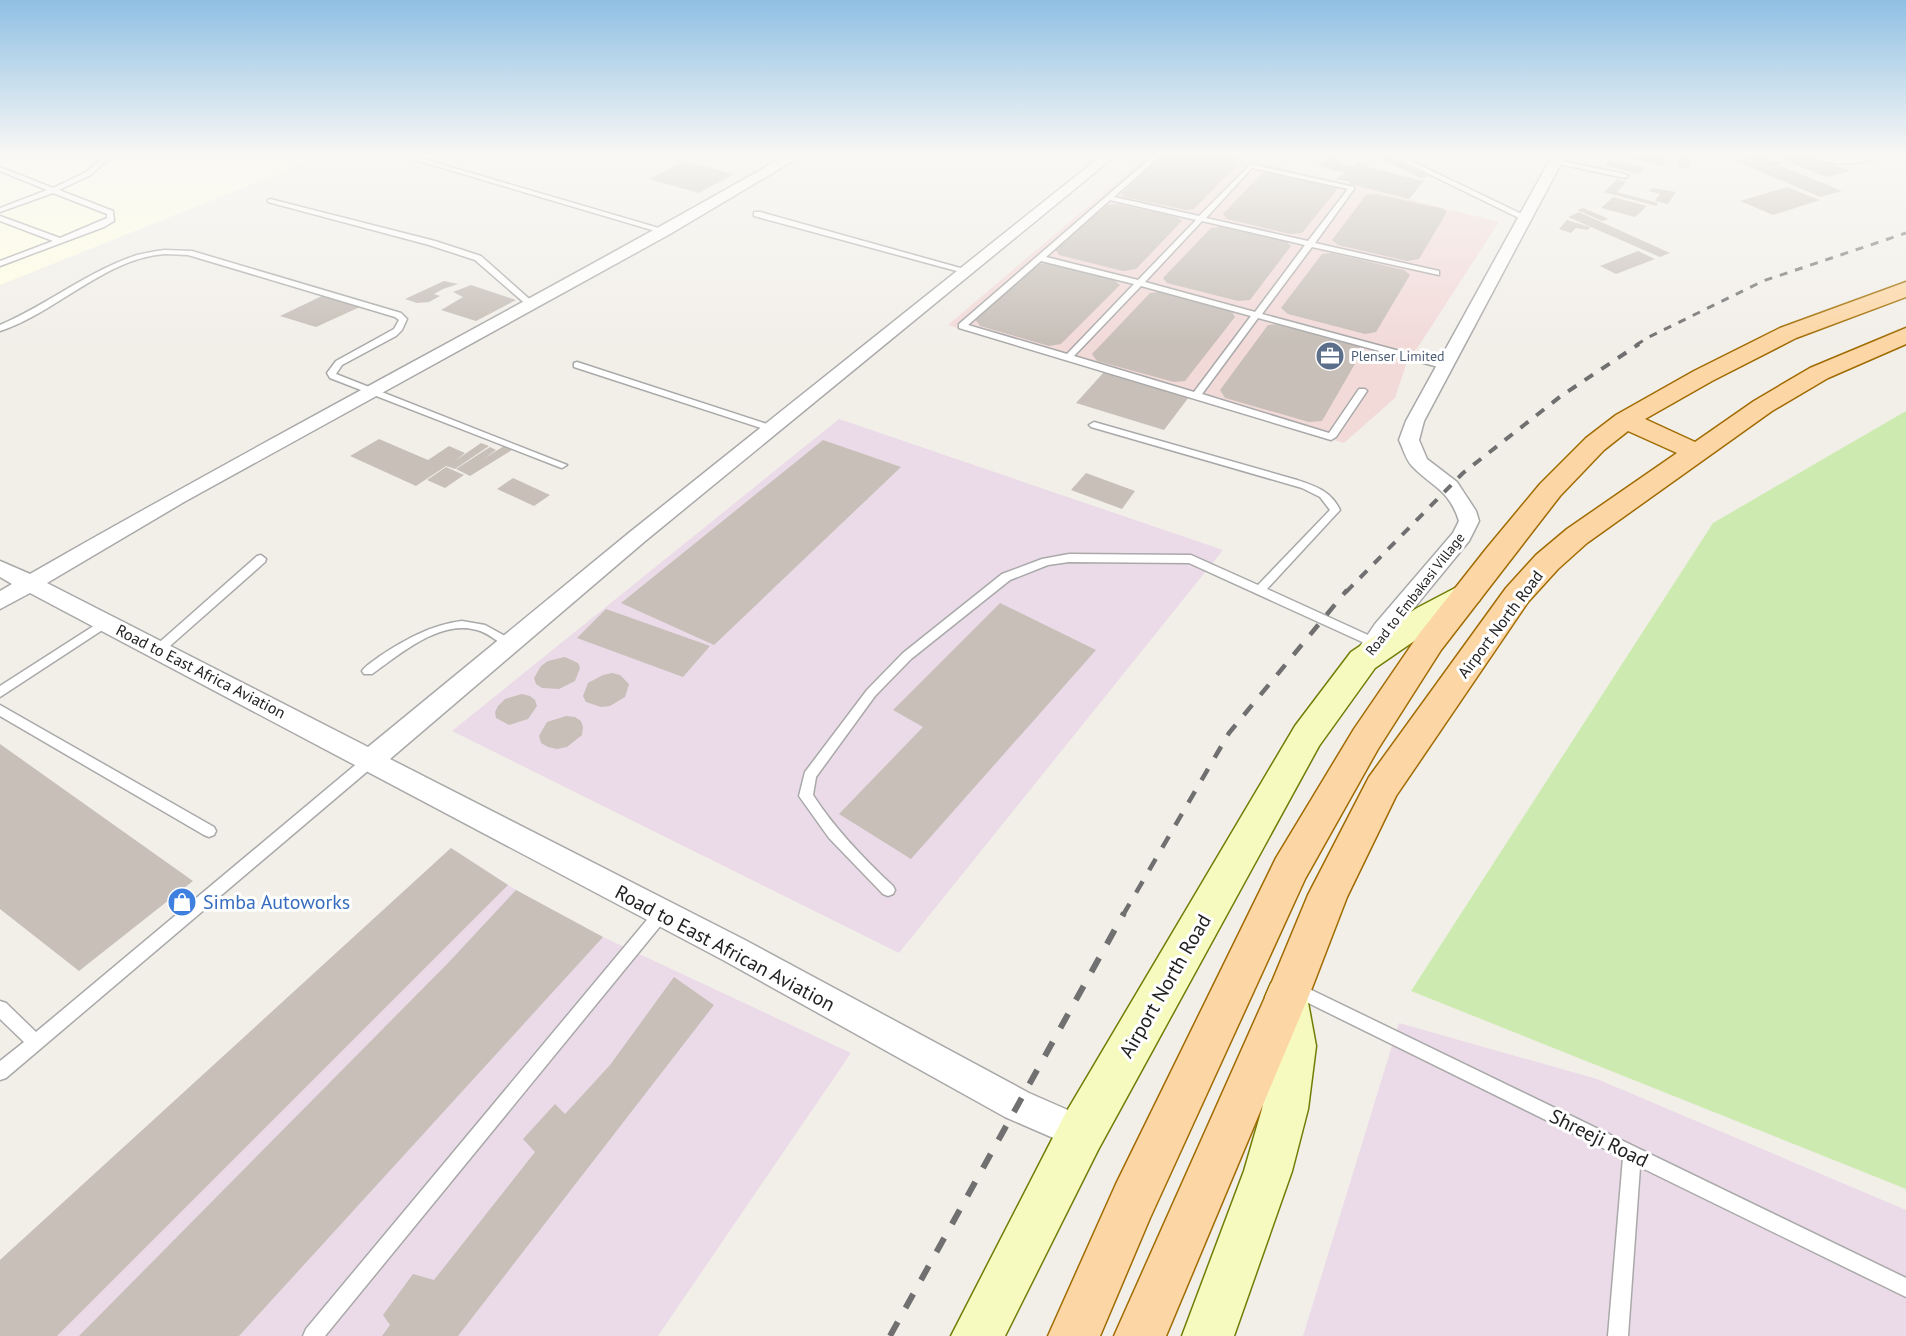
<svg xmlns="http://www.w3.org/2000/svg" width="1906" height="1336" viewBox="0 0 1906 1336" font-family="'PT Sans',sans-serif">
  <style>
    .commercial { fill: #f2dad9 }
    .industrial { fill: #ebdbe8 }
    .education { fill: #ffffe5 }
    .grass { fill: #cdebb0 }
    .building { fill: #c7bfb8 }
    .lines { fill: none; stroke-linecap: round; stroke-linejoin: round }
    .lane-casing { stroke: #a9a9a9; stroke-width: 3 }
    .street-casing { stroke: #a9a9a9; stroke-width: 3 }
    .secondary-casing { stroke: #707d05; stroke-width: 3 }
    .primary-casing { stroke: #a06b00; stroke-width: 3 }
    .lane { fill: #fff; fill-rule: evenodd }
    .street { fill: #fff; fill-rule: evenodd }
    .secondary { fill: #f7fabf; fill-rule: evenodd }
    .primary { fill: #fcd6a4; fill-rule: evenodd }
    .rail-far3 { stroke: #707070; stroke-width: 3; stroke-dasharray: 8 8; stroke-linecap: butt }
    .rail-far2 { stroke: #707070; stroke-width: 4; stroke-dasharray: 10 10; stroke-linecap: butt }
    .rail-far1 { stroke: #707070; stroke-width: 4.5; stroke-dasharray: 13 13; stroke-linecap: butt }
    .rail { stroke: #707070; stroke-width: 6; stroke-dasharray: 16 16; stroke-linecap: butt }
    .labels { text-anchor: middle; stroke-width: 6; stroke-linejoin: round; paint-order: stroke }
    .far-service-label { font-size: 14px; fill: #4e5e75; stroke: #fff; text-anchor: start }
    .far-street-label { font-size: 14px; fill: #222; stroke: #fff }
    .street-label { font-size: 16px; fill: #222; stroke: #fff }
    .near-shop-label { font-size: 20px; fill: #366cbe; stroke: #fff; text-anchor: start }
    .near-street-label { font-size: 20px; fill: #222; stroke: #fff }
  </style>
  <rect width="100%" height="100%" fill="#f2efe9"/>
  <path class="commercial" d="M1147 156H1239L1499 222 1418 347 1409 356 1395 398 1344 443 948 325Z"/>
  <path class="industrial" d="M839 419 1223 550 899 953 452 731Z
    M451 848 516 890 603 937 851 1053 658 1336H0V1260Z
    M1399 1023 1597 1079 1906 1210V1336H1303Z"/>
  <path class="education" d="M0 156H322L0 285Z"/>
  <path class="grass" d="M1906 411V1189L1411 991 1713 523Z"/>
  <path class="building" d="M1161 156H1235L1238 157 1231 164 1235 167 1194 209 1186 210 1124 197 1122 193Z
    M1329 156 1341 158 1338 163 1352 166 1357 162 1368 165 1367 167 1424 181 1409 199 1350 184V182L1336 179 1345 173 1317 166Z
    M1376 156H1388L1428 176 1420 178Z
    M1623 156H1666L1668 157 1662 166Z
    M1681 156H1693L1687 169 1678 167Z
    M1755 156H1765L1782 164 1762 170 1781 166 1842 191 1820 197 1736 161Z
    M1775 156H1811L1851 171 1827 177Z
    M1609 160 1645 168 1639 174 1605 166Z
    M684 161 734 174 699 193 649 179Z
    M1271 172 1332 185 1338 188 1302 233 1290 234 1227 219 1223 214 1262 173Z
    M1617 179 1626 182 1617 192 1658 203 1656 206 1604 192Z
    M1787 187 1820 200 1773 215 1740 201Z
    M1653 188 1676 192 1668 204 1655 201 1660 194 1649 191Z
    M1376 194 1444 209 1447 212 1419 259 1407 261 1338 245 1332 240 1366 195Z
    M1613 197 1647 206 1635 217 1601 208Z
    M1118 204 1177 217 1182 221 1136 269 1123 271 1059 255 1055 249 1107 205Z
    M1583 208 1609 219 1602 221 1577 210Z
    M1579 212 1670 253 1660 257 1568 217Z
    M1567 220 1590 227 1588 230 1576 228 1571 233 1559 229Z
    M1221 227 1287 242 1291 246 1250 300 1238 301 1167 283 1163 278 1211 228Z
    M1638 251 1655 259 1616 274 1600 266Z
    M1332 253 1404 270 1410 275 1376 332 1365 334 1288 314 1281 308 1322 254Z
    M1047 263 1114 280 1120 285 1061 344 1049 346 980 326 975 319 1038 264Z
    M444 281 458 284 443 289 434 294 440 296 429 302 417 303 405 299Z
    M471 285 516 300 476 321 441 310 463 297 453 292Z
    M1159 292 1232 312 1235 317 1185 381 1174 382 1097 361 1092 354 1150 293Z
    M324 295 360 307 316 327 280 316Z
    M1279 324 1356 344 1363 350 1322 421 1309 422 1225 398 1220 390 1268 325Z
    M1104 372 1189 397 1164 430 1076 403Z
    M379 439 428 460 449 446 465 453 455 461 481 443 489 446 455 469 446 466 416 486 350 456Z
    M823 440 901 467 714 645 621 603Z
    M504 446 512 450 470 476 456 469 490 447 496 450 485 458Z
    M446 467 464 475 445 488 427 480Z
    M1086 473 1135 491 1122 509 1071 490Z
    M513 478 550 495 534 506 497 489Z
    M1000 603 1096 650 911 859 839 814 923 727 893 710Z
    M606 609 710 646 683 677 577 638Z
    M565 657 578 663 580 668 575 681 559 689 542 688 536 684 534 678 541 666 548 661Z
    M612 673 620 675 629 684 625 697 610 706 601 707 586 702 583 696 588 683 603 675Z
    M522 694 530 696 535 700 537 706 528 719 509 725 496 718 495 712 498 706 505 699Z
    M566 716 575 717 581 721 583 727 582 735 567 747 557 749 548 747 541 743 539 736 547 722Z
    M0 744 193 881 79 971 0 909Z
    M451 848 508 885 57 1336H0V1260Z
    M516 890 603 937 239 1336H79L449 962Z
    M674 977 714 1005 458 1336H382L390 1325 383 1315 413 1274 434 1280 535 1152 523 1139 555 1104 565 1114 610 1065Z"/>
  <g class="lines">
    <g class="lane-casing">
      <path id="lane" d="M105 156H112L91 175 59 190 113 211 114 221 104 227 0 266V261L53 241 0 221V216L60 238 107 218V214L53 193 0 212V208L47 190 0 171V167L53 188 86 172Z
        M402 156H413L669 231 662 233Z
        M1153 156H1160L1114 197 1199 216 1251 164 1354 187V189L1315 243 1439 271V275L1312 247 1262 314 1448 364V368H1442L1258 318 1202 394 1329 433 1359 389H1365L1367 391 1336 437 1331 440 959 328V324ZM1252 168 1348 189 1308 241 1206 218ZM1110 200 1196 220 1138 280 1046 257ZM1202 221 1305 245 1255 312 1145 282ZM1041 261 1134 284 1067 354 968 325ZM1141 286 1251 316 1194 392 1074 356Z
        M1392 156H1401L1528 217 1521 219Z
        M1811 156 1839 159 1883 156C1863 165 1831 167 1811 156Z
        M1556 160 1625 174 1628 176 1625 178 1554 163V161Z
        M270 199 435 241 481 256 535 304 528 306 475 260 429 245 268 202V200Z
        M754 212H760L971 271 964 273 754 216Z
        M164 250 192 251 401 313 407 319 402 330 396 336 342 365 336 374 567 465 562 468 559 467 330 378 327 373 336 361 394 329 399 320 395 317 188 255C181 255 173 254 165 254 105 258 56 313 0 331V325C47 305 88 271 137 255 146 253 155 251 164 250Z
        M577 362 776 427 778 429 773 432 770 431 574 367V363Z
        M1094 422 1297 480C1315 486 1331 491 1340 510L1267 589 1379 640 1381 643 1379 646H1371L1189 563 1069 562 1048 565 1010 580 911 659 875 696 816 777 813 795C835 829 863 858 893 886L895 890 893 894 888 896 883 894 829 838 799 796 805 772 867 690 903 653 1002 574 1042 559 1069 554 1191 555 1258 585 1330 510 1320 497 1302 488 1091 427 1089 425Z
        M261 555 266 559 265 562 162 653H154L152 650 154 647 257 556Z
        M106 618 110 619 112 622 110 625 0 697V686Z
        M462 621 485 625 514 641 516 644 510 648 506 647C497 641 488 633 477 630 440 619 400 654 372 674H364L362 671C366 665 374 661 380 656 406 639 431 625 462 621Z
        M0 705 214 827 216 831 214 835 209 837 204 835 0 716Z
        M371 755 376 756 377 760 376 764 6 1078 0 1080V1061L24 1042 0 1019V1001L6 1003 36 1032 366 756Z
        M661 907 666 909 668 914 666 919 325 1336H303L306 1329 656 909Z
        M1295 982 1906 1278V1297L1640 1167 1628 1336H1608L1623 1158 1290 994 1287 989 1290 984Z"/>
    </g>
    <g class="street-casing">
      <path id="street" d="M785 156H801L670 234 184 502 47 583 368 747 630 532 1101 156H1115L644 542 390 759 745 940 1029 1093 1093 1121 1098 1133 1093 1145 1081 1150 1005 1117 723 960 30 593 0 609V591L12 584 0 577V561L30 574C279 431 535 299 785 156Z
        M1552 156H1565L1424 421 1419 440 1427 459 1457 482 1476 511 1479 521 1469 541 1391 636 1372 664 1364 667 1356 664 1352 658 1375 624 1453 533 1459 521C1449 489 1432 487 1412 466 1406 460 1403 448 1399 440L1406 421Z"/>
    </g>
    <g class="secondary-casing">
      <path id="secondary" d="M1468 583 1479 587 1483 594 1479 601 1439 624 1375 668 1319 746 1098 1150 1005 1336H951L1064 1116 1295 726 1351 652 1417 608 1457 587Z
        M1286 977 1301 983 1307 997 1316 1046 1308 1109 1292 1171 1234 1336H1182L1244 1171 1262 1109 1272 1046 1265 997 1271 983Z"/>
    </g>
    <g class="primary-casing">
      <path id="primary" d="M1906 282V297L1796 338 1712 381 1645 419 1695 442 1754 401 1810 368 1906 328V344L1828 378 1772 411 1587 543 1558 569 1528 602 1396 796 1347 897 1312 988 1166 1336H1114L1271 984 1308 895 1369 777 1506 588 1536 555 1567 529 1677 453 1628 431 1604 450 1560 496 1441 650 1378 749 1305 879 1150 1218 1100 1336H1048L1116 1184 1276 858 1354 729 1419 634 1486 549 1540 484 1586 438 1616 415 1694 371 1780 328Z"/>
    </g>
    <use href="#lane" class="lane"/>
    <use href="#street" class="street"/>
    <use href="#secondary" class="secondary"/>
    <use href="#primary" class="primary"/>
    <path class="rail-far3" d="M1636 345 1649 337 1763 281 1906 233"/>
    <path class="rail-far2" d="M1346 592 1463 473 1561 396 1639 344"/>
    <path class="rail-far1" d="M1123 915 1229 733 1347 590"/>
    <path class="rail" d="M890 1336 1124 913"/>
  </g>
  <linearGradient id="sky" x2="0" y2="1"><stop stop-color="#8fc0e4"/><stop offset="0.45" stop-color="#f9f8f5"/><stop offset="1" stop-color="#f9f8f5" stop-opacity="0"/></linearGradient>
  <rect width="1906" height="343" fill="url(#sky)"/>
  <defs>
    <g id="office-disc" transform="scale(1.5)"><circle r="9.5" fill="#5c6f8a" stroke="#fff"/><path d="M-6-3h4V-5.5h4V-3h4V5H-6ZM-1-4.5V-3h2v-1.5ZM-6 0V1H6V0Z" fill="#fff"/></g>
    <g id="shop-disc" transform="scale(1.5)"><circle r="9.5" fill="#3f7fe0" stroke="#fff"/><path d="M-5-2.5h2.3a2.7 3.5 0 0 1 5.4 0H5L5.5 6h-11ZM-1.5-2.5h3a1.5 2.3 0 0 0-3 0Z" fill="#fff"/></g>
  </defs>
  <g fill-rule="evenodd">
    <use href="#office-disc" x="1330" y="356"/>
    <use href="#shop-disc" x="182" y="902"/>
  </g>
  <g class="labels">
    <g class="far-service-label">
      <text x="1351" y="361">Plenser Limited</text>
    </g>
    <g class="far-street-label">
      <text transform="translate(1415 594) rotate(-52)" y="5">Road to Embakasi Village</text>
    </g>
    <g class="street-label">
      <text transform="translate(1500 624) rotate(-53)" y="6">Airport North Road</text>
      <text transform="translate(201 671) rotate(27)" y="6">Road to East Africa Aviation</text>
    </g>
    <g class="near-shop-label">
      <text x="203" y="909">Simba Autoworks</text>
    </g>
    <g class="near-street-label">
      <text transform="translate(725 948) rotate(28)" y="7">Road to East African Aviation</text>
      <text transform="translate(1165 986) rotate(-60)" y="7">Airport North Road</text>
      <text transform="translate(1599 1138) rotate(26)" y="7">Shreeji Road</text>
    </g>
  </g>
</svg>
